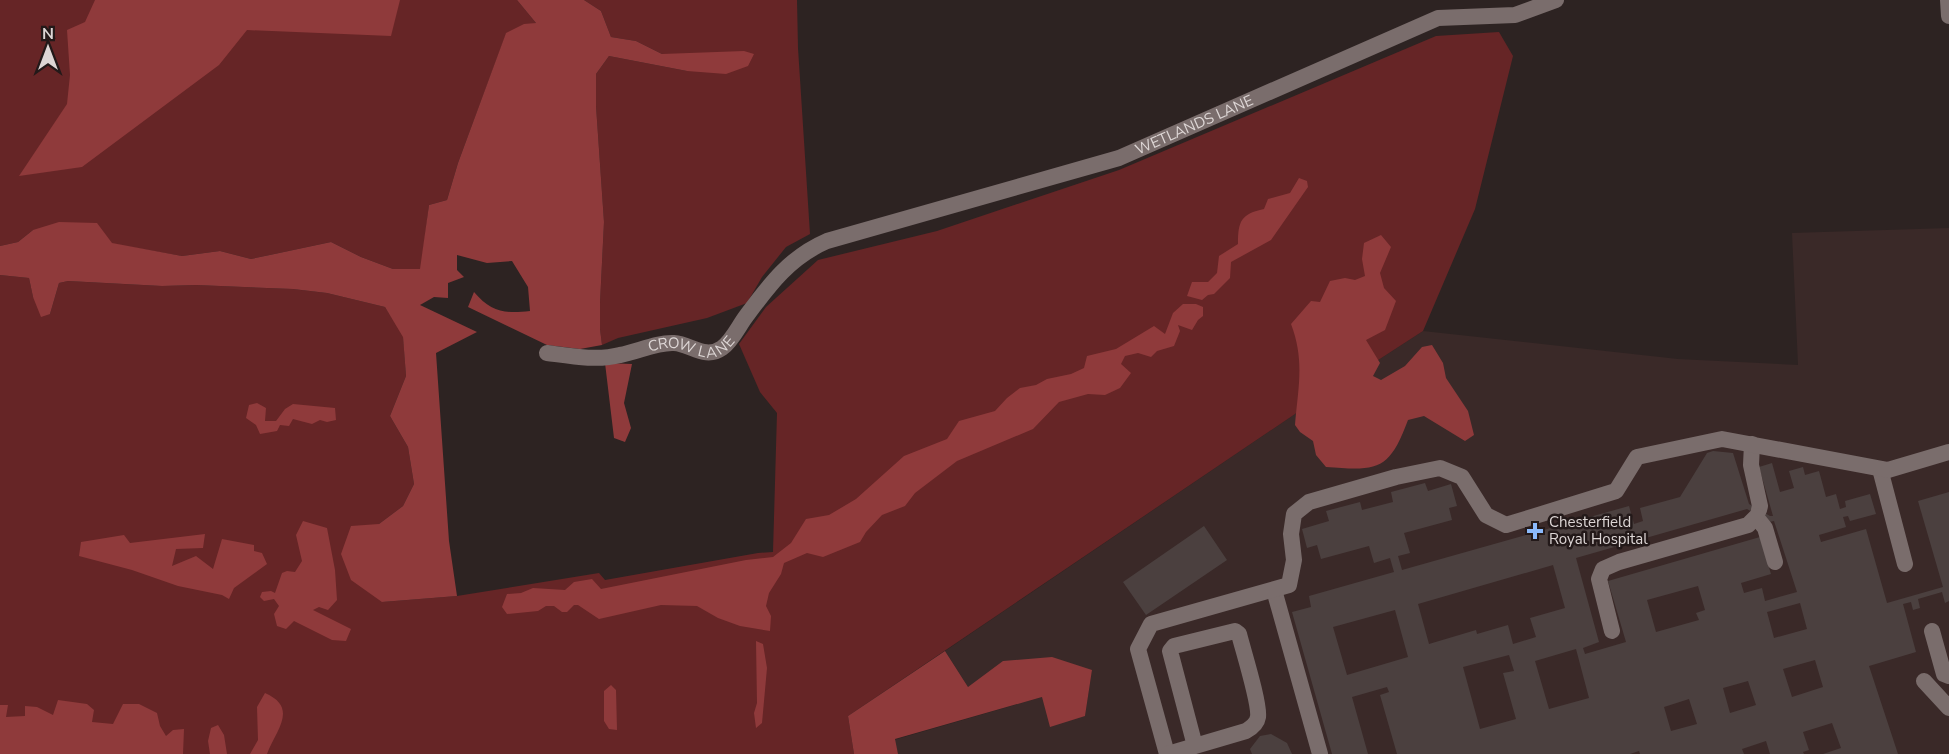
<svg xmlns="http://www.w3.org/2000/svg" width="1949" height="754" viewBox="0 0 1949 754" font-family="'Nunito Sans',sans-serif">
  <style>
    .built { fill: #3a2928 }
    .green { fill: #662526 }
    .forest { fill: #8f3a3b }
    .building { fill: #4b403f; fill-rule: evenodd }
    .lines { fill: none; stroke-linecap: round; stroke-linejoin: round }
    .minor { stroke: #7a6d6c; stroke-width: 16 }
    .poi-dot { fill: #8bbafc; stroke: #231919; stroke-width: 2 }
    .labels { text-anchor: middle; stroke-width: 5; stroke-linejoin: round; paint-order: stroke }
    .street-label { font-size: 15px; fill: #ddd6d5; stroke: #231919 }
    .poi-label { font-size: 15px; fill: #ddd6d5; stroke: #231919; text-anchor: start }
  </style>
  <rect width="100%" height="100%" fill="#2d2322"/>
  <path class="built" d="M1949 228V754H898L894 740 1042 697 1085 716 1092 670 968 687 945 651 1298 412 1423 331 1678 359 1798 365 1792 233Z"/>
  <path class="green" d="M0 0H517L536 23 506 34 458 163 447 200 429 205 421 269H393L361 257 331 242 251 259 220 251 182 256 33 230 18 242 0 246Z
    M584 0H797L798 48 810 234 786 247 762 277 747 303 707 318 618 338 602 345 600 329V303L604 222 596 106V74L609 56 687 71 703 54H662L636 41 611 37 601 11Z
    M1499 32 1513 56 1475 209 1423 331 1298 412 848 716 854 754H0V275L29 278 33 297 50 314 59 283 68 281 162 286 196 285 293 289 327 293 385 307 403 335 406 376 390 416 408 447 414 484 403 506 379 524 382 602 457 596 599 573 605 580 758 553 773 552 777 413 760 392 739 344 766 307 818 260 937 231 1119 170 1436 36Z"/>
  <path class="forest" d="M95 0H400L391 36 247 30 219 65 82 167 19 176 67 104 70 75 67 30 85 22Z
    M517 0H584L601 11 611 37 636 41 662 54 744 51 754 54 748 66 726 74 687 71 609 56 596 74V106L604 222 600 303V329L602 345 580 349 547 345 468 307 474 292C491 312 505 314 530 311L528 287 512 261 487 263 457 255V270L464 277 448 283V298L434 297 420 305 477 332 436 353 449 541 457 596 382 602 351 580 341 554 351 526 379 524 403 506 414 484 408 447 390 416 406 376 403 337 385 307 327 293 293 289 196 285 162 286 68 281 59 283 50 314 41 317 33 297 29 278 0 275V246L18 242 33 230 59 222 97 223 112 243 182 256 220 251 251 259 331 242 361 257 393 269H420L429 205 447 200 458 163 506 33 524 24 536 23Z
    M1299 178 1307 181 1308 187 1271 240 1231 262 1230 278 1214 294 1208 295 1202 300 1187 296 1192 282H1208L1217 273 1219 256 1238 244C1238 221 1241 214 1264 209L1268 199 1290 193Z
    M1381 235 1391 247 1380 273 1384 288 1396 301 1385 330 1366 340 1380 363 1373 376 1381 380 1405 366 1422 347 1432 345 1443 363 1446 378 1468 411 1474 435 1465 441 1424 416 1408 420C1389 471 1378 471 1326 467L1316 455 1313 441 1300 432 1295 425C1298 387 1305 361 1291 324L1311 301 1320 302 1330 281 1345 278 1355 280 1365 276 1362 259 1364 243Z
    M1183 304H1196L1203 307V316L1198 320 1192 330 1178 325 1180 331 1174 346 1157 351 1151 357 1138 353 1125 356 1121 364 1131 373 1120 388 1105 395 1088 394 1059 402 1033 429 957 461 915 493 905 506 882 515 866 532 860 542 823 557 807 553 784 563 781 574 769 593 766 606 771 616 770 631 740 626 718 618 697 606 661 605 599 619 578 605H574L567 612H562L554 606H546L538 611 507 614 502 607 507 594 521 593 533 588 565 590 574 582 592 579 601 589 746 560 773 557 791 543 806 519 829 515 856 499 904 456 947 439 959 421 995 411 1007 398 1020 388 1036 385 1047 379 1071 374 1084 368 1087 356 1116 349 1154 326 1165 334 1173 313Z
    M605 363 632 364 624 403 631 428 625 442 614 438Z
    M257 403 266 408 265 421H276L285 409 293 404 335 408 336 420 327 422 320 420 312 424 293 419 289 426 280 425 277 431 260 434 256 425 246 418 249 405Z
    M303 521 327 528 335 570 337 600 328 610 319 607 313 610 351 629 346 641 332 640 294 621 286 629 277 626 274 614 279 606 274 599 264 601 260 597 262 592 271 591 275 593 282 573 287 571 295 572 302 561 296 535Z
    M205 534 203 548 176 549 172 566 196 556 213 569 222 539 254 545V551L262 553 267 564 234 588 229 599 222 595 178 586 132 570 79 556 81 542 124 535 130 543Z
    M756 641 763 644 767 668 762 723 756 728 754 713 757 703Z
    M945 651 968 687 1003 661 1052 657 1092 670 1085 716 1050 727 1042 697 895 739 898 754H854L848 716Z
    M611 685 616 690 617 730 609 729 604 721V691Z
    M265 693C299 708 276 730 267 754H250L258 740 257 707Z
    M58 700 87 704 94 710 92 722 113 724 123 704H139L157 713 160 726 166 736 173 730 184 729 183 754H0V705H8L6 717 25 716V706L37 707 53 715Z
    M218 725 224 735 227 754H210L208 741 211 728Z"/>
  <path class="building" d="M1713 451 1733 453 1749 504 1770 516H1773L1759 467 1772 463 1780 492 1794 488 1789 471 1803 467 1805 475 1819 471 1826 497 1836 494 1840 509 1846 507 1845 501 1870 494 1876 514 1850 521 1848 516 1843 517 1846 527 1819 535 1821 542 1866 529 1887 603 1943 587 1918 501 1949 492V601L1945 603 1942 592 1918 599 1920 608 1913 610 1911 602 1903 604 1916 652 1869 666 1898 754H1823L1841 748 1832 723 1803 732 1809 750 1803 752 1804 754H1770L1766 741 1742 749 1744 754H1640L1639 751 1630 754H1397L1380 695 1389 692 1387 687 1352 697 1368 754H1332L1292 612 1311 607 1309 596 1394 572 1390 558 1374 563 1369 546 1321 559 1317 545 1307 548 1302 529 1329 521 1326 511 1360 502 1362 510 1393 502 1391 492 1425 483 1428 491 1451 484 1457 506 1449 508 1452 520 1404 533 1410 553 1398 556 1402 570 1629 506 1634 524 1643 521 1640 508 1680 497 1707 453ZM1747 509 1769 522 1774 521 1797 592 1765 601 1762 588 1744 593 1741 583 1771 574 1760 537 1608 581 1626 642 1585 654 1583 648 1599 642 1576 558ZM1553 565 1565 608 1530 618 1536 637 1513 644 1508 625 1477 634 1476 630 1429 644 1418 604ZM1698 586 1705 610 1696 613 1699 620 1656 632 1647 600ZM1800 603 1807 629 1774 638 1767 612ZM1395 610 1408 657 1347 675 1333 627ZM1576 649 1589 698 1549 709 1535 661ZM1509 655 1514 671 1503 673 1516 719 1480 729 1463 667ZM1815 660 1823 687 1792 697 1783 669ZM1748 681 1756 705 1730 713 1723 688ZM1689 699 1697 724 1671 731 1664 707Z
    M1204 526 1227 560 1146 615 1123 582Z
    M1271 734 1287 743 1292 754H1252L1250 749 1260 736Z"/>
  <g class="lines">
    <g class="minor">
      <path d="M1948 0 1949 16"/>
      <path id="s1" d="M547 353C570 356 597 361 620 355 637 352 657 342 674 343 691 344 705 360 722 348 733 340 739 325 747 315 770 284 790 257 827 241L1119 158 1438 18 1515 15 1556 0"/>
      <path d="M1752 444 1751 465 1760 506 1759 510"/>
      <path d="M1880 469 1905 564"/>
      <path d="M1757 518 1765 528 1775 562"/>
      <path d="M1274 590 1320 754"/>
      <path d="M1612 631 1599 579 1603 569 1619 562 1748 525 1757 516"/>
      <path d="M1932 631 1944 674 1949 676"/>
      <path d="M1924 681 1949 708"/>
      <path d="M1167 754 1138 649 1151 624 1289 585 1294 560 1291 534 1294 514 1309 502 1396 477 1440 468 1462 477 1486 515 1506 525 1616 491 1637 457 1722 439 1888 470 1949 452"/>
      <path d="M1168 754 1246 731C1251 728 1257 724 1258 717 1260 704 1243 650 1239 634L1235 631 1174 646 1170 651 1195 746"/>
    </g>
  </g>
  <path class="poi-dot" d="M1532 522h6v6h6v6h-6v6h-6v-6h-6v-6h6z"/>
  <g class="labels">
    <g class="street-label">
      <text dy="5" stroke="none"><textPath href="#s1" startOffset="717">WETLANDS LANE</textPath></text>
      <text dy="5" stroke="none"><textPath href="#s1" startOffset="148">CROW LANE</textPath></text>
    </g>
    <g class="poi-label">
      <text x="1549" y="527">Chesterfield<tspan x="1549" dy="17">Royal Hospital</tspan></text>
    </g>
  </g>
  <g transform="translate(48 48)" stroke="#231919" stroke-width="4.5" paint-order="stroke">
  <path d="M0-4.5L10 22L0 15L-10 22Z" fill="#ddd6d5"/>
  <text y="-9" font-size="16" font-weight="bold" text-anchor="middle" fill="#ddd6d5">N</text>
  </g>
</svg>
